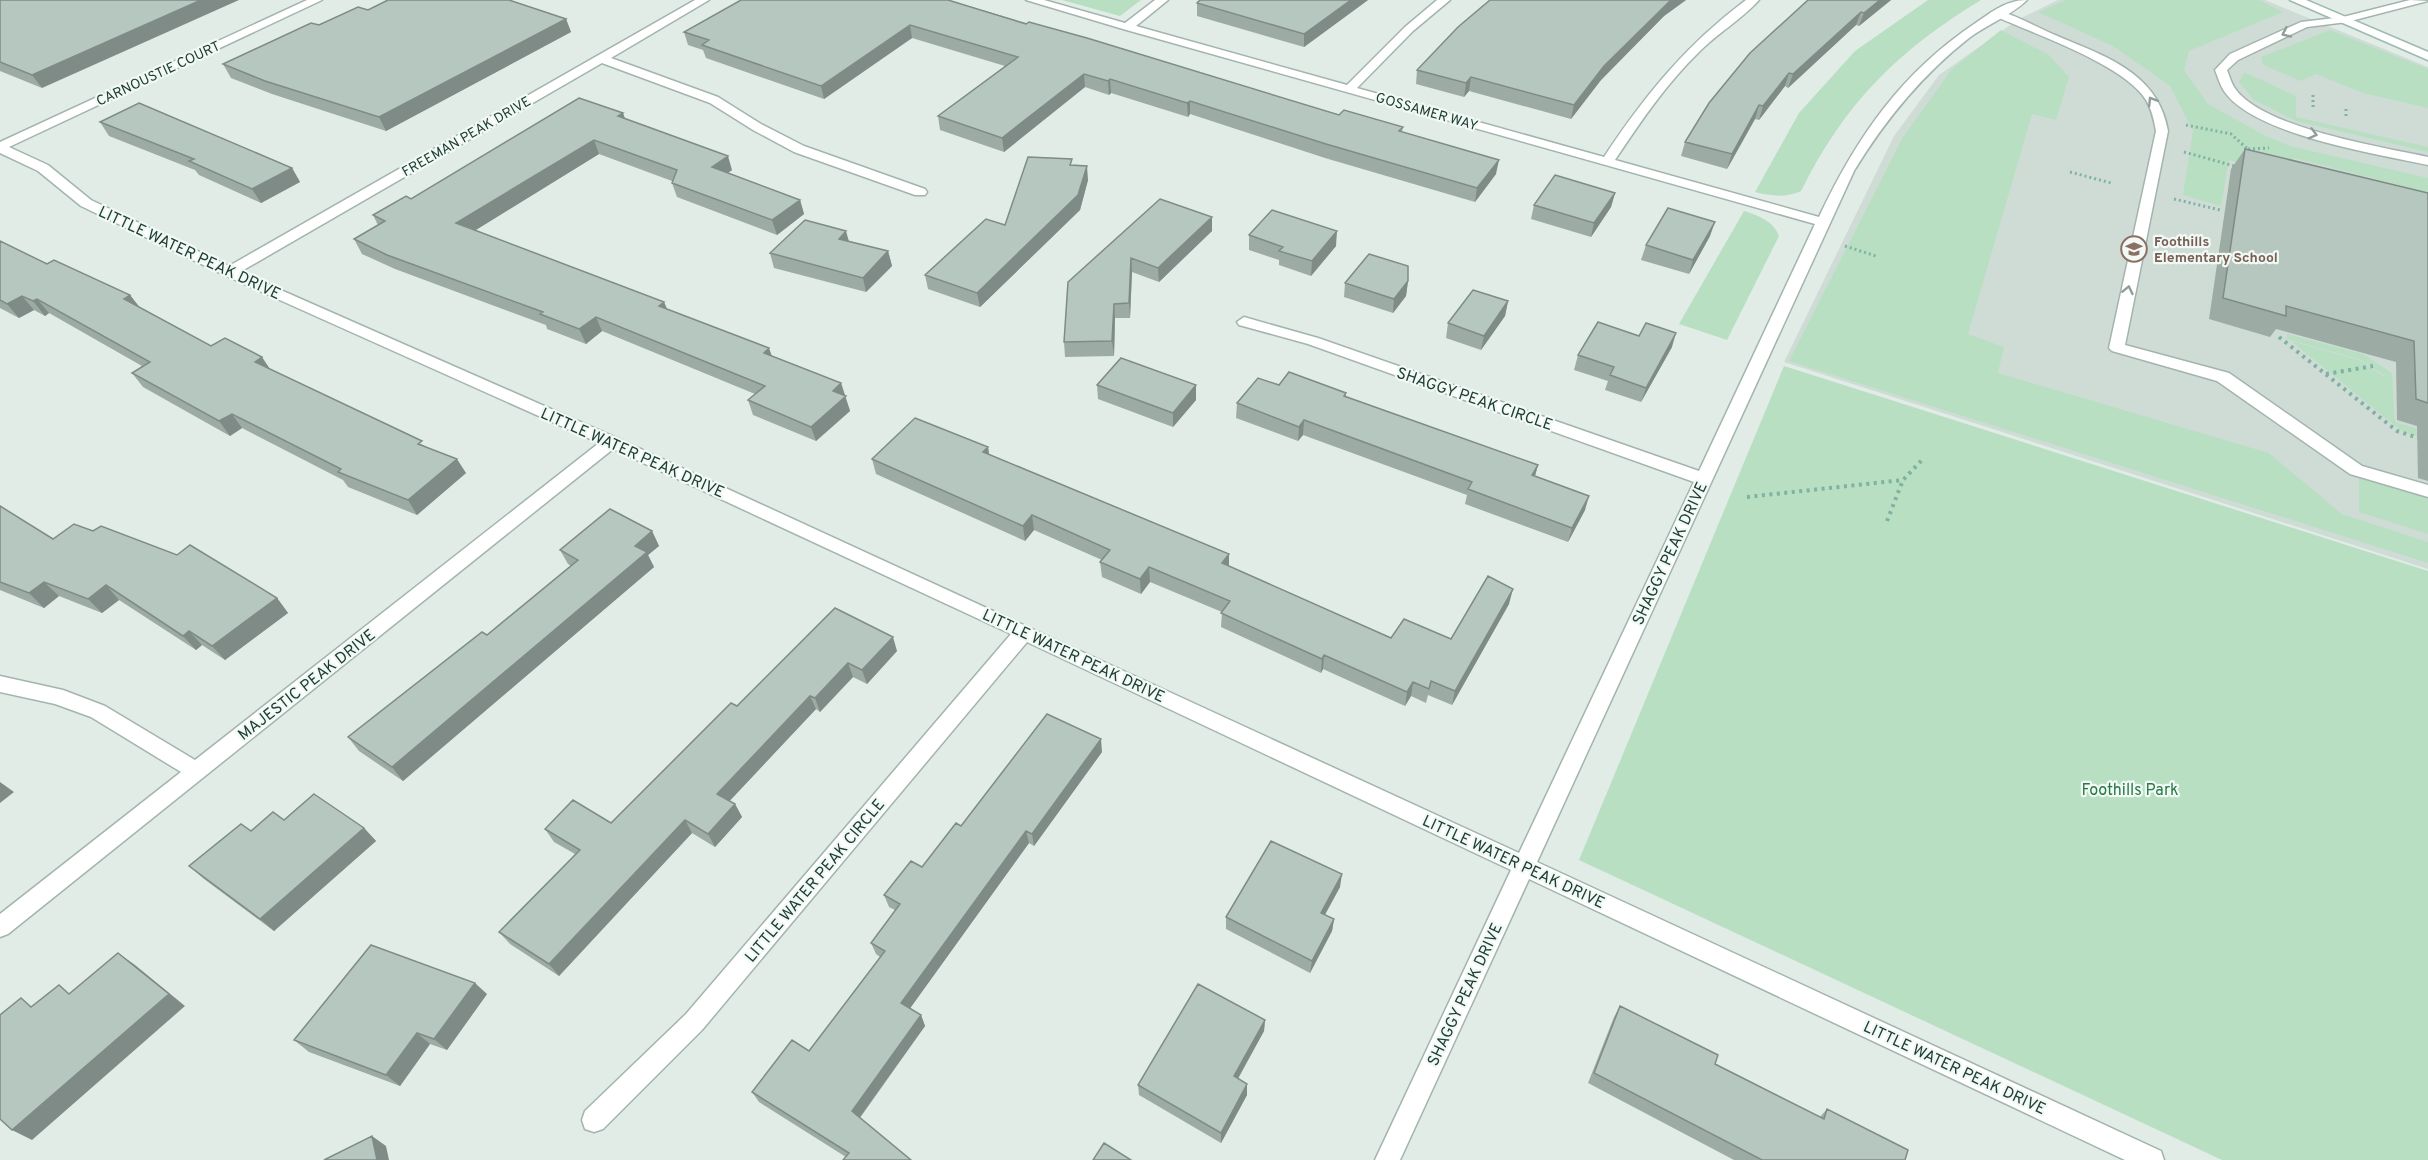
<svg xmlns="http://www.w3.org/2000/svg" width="2428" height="1160" viewBox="0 0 2428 1160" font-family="Overpass,sans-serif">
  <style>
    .built { fill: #cfdcd6 }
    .green { fill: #b8dfc2 }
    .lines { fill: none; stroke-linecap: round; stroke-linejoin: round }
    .lane-casing { stroke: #a3b4ae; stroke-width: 3 }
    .street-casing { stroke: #a3b4ae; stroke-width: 3 }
    .secondary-casing { stroke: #9eb9af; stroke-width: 3 }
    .path-far1 { stroke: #7fb2a2; stroke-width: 3; stroke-dasharray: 2 3; stroke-linecap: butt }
    .path { stroke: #7fb2a2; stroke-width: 4; stroke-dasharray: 3 4.5; stroke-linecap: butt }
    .lane { fill: #fff; fill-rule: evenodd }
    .street { fill: #fff; fill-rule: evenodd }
    .secondary { fill: #fff; fill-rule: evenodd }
    .wall { fill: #9daba5 }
    .shaded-wall { fill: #7f8b86 }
    .building { fill: #b6c7c0; stroke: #7f8b86; stroke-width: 1.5 }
    .oneway { stroke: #909e9a }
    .labels { text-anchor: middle; stroke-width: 4.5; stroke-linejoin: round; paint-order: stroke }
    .far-street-label { font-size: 14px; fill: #203e36; stroke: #f1f9f5 }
    .far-education-label { font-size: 14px; font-weight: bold; fill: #785e54; stroke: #f1f9f5; text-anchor: start }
    .street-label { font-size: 16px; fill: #203e36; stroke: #f1f9f5 }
    .park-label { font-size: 16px; fill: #277846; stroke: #f1f9f5 }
  </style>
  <rect width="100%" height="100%" fill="#e1ece7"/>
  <path class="built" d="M2058 0H2265L2428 67V569L1784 362 1894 136 1939 75 2019 19Z"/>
  <path class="green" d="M1062 0H1141L1120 16Z
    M1928 0H1981C1897 51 1845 103 1801 191 1785 198 1771 196 1755 192L1799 113 1855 51Z
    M2066 0H2259L2283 12 2189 51 2184 70 2208 104 2264 135 2290 146 2428 178V199L2403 193V186L2294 158 2290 176 2229 160 2221 206 2183 195 2193 131 2170 86 2113 46 2038 12Z
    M2001 30 2049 55 2069 77 2056 120 2032 114 1968 334 2004 347 1998 373 2269 453 2342 514 2428 542V563L1789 361 1903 137 1952 69Z
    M2330 30 2428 69V108L2363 93 2316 74 2301 81 2263 65 2261 57Z
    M2244 72 2296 96V117L2428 147V152L2296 121 2254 100 2239 82Z
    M1744 211C1757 215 1774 221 1779 236L1727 340 1679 324Z
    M2287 334 2363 354 2392 373 2395 422 2428 432V439L2403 432 2291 341 2359 360 2383 376 2384 379V375L2359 359 2287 339Z
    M1784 366 2428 571V1160H2222L1579 860Z
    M2359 477 2428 498V534L2359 512Z"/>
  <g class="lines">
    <g class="lane-casing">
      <path id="lane" d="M1996 10C2016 15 2036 27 2055 35 2104 56 2158 72 2168 131L2125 345 2229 373 2362 466 2428 485V497L2350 474 2217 381 2112 351 2109 348 2156 131C2154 120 2152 110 2146 100 2124 64 2032 33 1992 15L1990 13Z
        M2343 17 2347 18V22L2307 27 2238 60 2227 70C2229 75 2231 82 2234 87 2260 128 2382 147 2428 157V165C2377 154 2254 135 2224 91 2220 85 2218 77 2215 70L2230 54 2301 22Z"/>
    </g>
    <g class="street-casing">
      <path id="street" d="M307 0H322L9 147 48 165 91 200 229 266 695 0H709L611 58 718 97 761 124 804 146 925 189 927 192 925 195H915L794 152 753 130 710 103 602 63 240 272 617 438 1519 853 1694 482 1308 344 1239 325 1237 322 1244 317 1318 338 1699 471 1815 224 1123 29 1026 0H1044L1125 23 1155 0H1168L1136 26 1347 85 1405 27 1437 0H1450L1413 31 1357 88 1604 157C1645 95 1686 45 1746 0H1759C1742 19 1718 33 1700 51 1666 84 1641 121 1615 160L1819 217C1857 136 1902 72 1977 22 1993 11 2007 0 2027 0 2012 15 1986 25 1969 38 1921 76 1885 120 1854 171L1537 862 2161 1151 2164 1160H2125L1529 879 1400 1160H1375L1511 870 1027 642 702 1030 603 1129 594 1132 585 1129 582 1120 585 1111 686 1014 1011 634 613 449 8 934 0 937V914L181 772 91 717 55 704 0 692V676L63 690 105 706 195 760 599 443 224 275 81 206 38 171 0 153V142Z
        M2410 0 2428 1 2343 23 2337 20 2339 18Z"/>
    </g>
    <g class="secondary-casing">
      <path id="secondary" d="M2290 0H2306L2428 52V60Z"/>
    </g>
    <path class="path-far1" d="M2313 95V109
      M2346 109V118
      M2186 125 2231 134 2252 153
      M2248 149 2269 148
      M2184 152 2238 167
      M2070 172 2111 183
      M2174 199 2220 210
      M1845 246 1876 256"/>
    <path class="path" d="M2279 337 2397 431 2428 441
      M2326 374 2373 366
      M1747 497 1903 480
      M1887 521 1903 480 1923 459"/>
    <use href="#lane" class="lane"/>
    <use href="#street" class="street"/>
    <use href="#secondary" class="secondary"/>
  </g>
  <path class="wall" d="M0 0 42 88 0 71Z
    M948 0 1339 115 1403 127 1402 132 1496 174 1475 202 1325 158 1190 114 1188 117 1111 93 1109 95 1085 87 1004 152 940 130 938 116 1005 66 912 38 824 99 706 58 703 50 688 45 684 32Z
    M1368 0 1304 47 1197 16V3Z
    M1490 0H1686L1664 16 1601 80 1571 119 1469 91 1464 97 1416 84 1417 70Z
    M1808 0H1891L1859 26 1856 25 1788 88 1785 86 1759 120 1755 119 1727 169 1681 156 1685 142Z
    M368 10 566 19 571 32 386 131 272 94 231 78 223 64 319 25Z
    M626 119 732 170 728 173 800 200 804 214 777 235 677 197 672 183V181L599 154 475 230 664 302 667 309 772 356 841 383 850 411 816 441 753 415 748 400 755 394 602 331 586 344 547 329 546 325 395 269 362 254 354 239 378 225 373 215 411 199Z
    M100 122 292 168 300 182 261 203 199 175 195 170 109 136Z
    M2245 149 2428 193V481L2418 478 2417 426 2397 420 2396 362 2276 329 2270 337 2209 319 2231 169Z
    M1073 165 1088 180 1080 210 980 307 928 289 925 275 1005 225Z
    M1615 193 1611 207 1591 237 1531 219 1534 205Z
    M1160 199 1212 231 1159 282 1132 272 1130 318H1115L1114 356 1065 357 1064 342Z
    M1249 235 1336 246 1311 276 1279 265V260L1249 250Z
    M1710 236 1689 274 1641 260 1646 245Z
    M0 241 47 264 130 295 139 307 211 346 270 369 425 446 466 473 417 515 348 487 343 480 242 428 230 436 143 387 132 373 142 366 49 313 45 316 34 310 19 318 0 308Z
    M849 241 888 251 892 266 866 292 774 268 770 253Z
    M1408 281 1406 296 1393 313 1344 297 1345 283Z
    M1508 301 1505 316 1481 350 1446 338 1448 323Z
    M1672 347 1641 402 1605 390 1608 381 1574 370 1578 355Z
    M1097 385 1196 400 1173 427 1098 399Z
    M1279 385 1346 393V397L1538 465 1535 476 1585 510 1568 542 1465 504 1467 495 1303 435 1298 441 1236 418 1237 403Z
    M988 447 989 454 1229 554V566L1391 638 1451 639 1509 604 1452 705 1428 695 1426 703 1411 696 1405 706 1323 669 1321 673 1221 627 1222 612 1150 582 1141 594 1102 577 1100 562 1102 560 1034 530 1025 541 876 474 872 459Z
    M0 506 53 539 93 531 277 598 288 613 225 660 202 645 196 650 119 600 102 613 59 596 44 608 0 590Z
    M652 531 659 546 648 555 654 567 403 781 359 751 348 737 487 635 571 566 568 564 560 550Z
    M835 608 897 651 867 684 853 677 820 712 816 709 729 801 735 804 742 817 715 847 692 833 559 976 510 944 499 932 575 854 554 842 545 829 611 823 737 706Z
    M1102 752 1034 846 1029 843 910 1008 921 1015 925 1026 860 1118 911 1160 846 1157 759 1102 752 1092 809 1051 880 957 876 954 871 943 895 910 889 907 884 895 922 867 961 826Z
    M284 820 364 828 376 841 274 931 204 879 189 866 251 831Z
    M1340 887 1325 915 1334 919 1332 931 1310 973 1226 929V917Z
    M487 994 447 1050 430 1044 400 1086 309 1052 294 1040Z
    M1620 1006 1715 1064 1820 1117 1827 1109 1905 1160H1734L1588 1083 1614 1017Z
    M1265 1020 1264 1031 1238 1079 1247 1095 1221 1143 1139 1095 1138 1085Z"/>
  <path class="shaded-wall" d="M201 0H239L42 88 32 75Z
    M1351 0H1368L1304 47V34Z
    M1671 0H1686L1664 16 1601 80 1571 119 1574 105 1604 66Z
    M1880 0H1891L1859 26 1864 13Z
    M1861 12 1856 25 1788 88 1793 74Z
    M566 19 571 32 386 131 379 117Z
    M910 25 912 38 824 99 821 86Z
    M1789 73 1785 86 1759 120 1763 106Z
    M1084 74 1085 87 1004 152 1002 138Z
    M1471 77 1469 91 1464 97 1466 83Z
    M1110 79 1111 93 1109 95 1108 81Z
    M1190 101V114L1188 117 1187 103Z
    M1759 105 1755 119 1727 169 1732 154Z
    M623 113 628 127 618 116Z
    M594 140 599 154 463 238 456 223Z
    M728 156 732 170 716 181 712 167Z
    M1499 160 1496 174 1475 202 1477 188Z
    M1087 166 1088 180 1080 210 980 307 977 293Z
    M292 168 300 182 261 203 252 189Z
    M1615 193 1611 207 1591 237 1594 223Z
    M800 200 804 214 777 235 772 220Z
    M1212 217V231L1159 282 1158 268Z
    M1715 222 1710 236 1689 274 1693 260Z
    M846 231 850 245 839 239Z
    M1337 231 1336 246 1311 276 1312 261Z
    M888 251 892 266 866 292 863 278Z
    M1131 258 1132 272 1130 318 1129 303Z
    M1408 281 1406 296 1393 313 1394 299Z
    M130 295 141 309 124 299Z
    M22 296 34 310 19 318 7 304Z
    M37 299 49 313 45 316 33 301Z
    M1508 301 1505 316 1481 350 1484 336Z
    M664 302 670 316 659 306Z
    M1114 304 1115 318 1114 356 1112 341Z
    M596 317 602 331 586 344 579 329Z
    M1676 333 1672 347 1641 402 1646 388Z
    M769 348 774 362 764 353Z
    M262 357 272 372 255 362Z
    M841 383 850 411 816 441 811 427 833 391Z
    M1196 385V400L1173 427V413Z
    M232 414 242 428 230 436 219 421Z
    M1304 420 1303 435 1298 441 1299 427Z
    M988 447 990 462 983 452Z
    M457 459 466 473 417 515 408 500Z
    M1538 465 1534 479 1532 475Z
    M1589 496 1585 510 1568 542 1572 528Z
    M1032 515 1034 530 1025 541 1023 526Z
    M652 531 659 546 648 555 654 567 403 781 392 767 635 546Z
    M1229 554V568L1222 563Z
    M1149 567 1150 582 1141 594 1140 579Z
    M44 582 59 596 44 608 29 593Z
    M106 585 119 600 102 613 88 599Z
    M1513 589 1509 604 1452 705 1455 691Z
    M277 598 288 613 225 660 212 646Z
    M189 631 202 645 196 650 183 636Z
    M893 637 897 651 867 684 862 670Z
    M1324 655 1323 669 1321 673 1322 659Z
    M848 663 853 677 820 712 815 698Z
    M1413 682 1411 696 1405 706 1407 692Z
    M810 696 816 709 724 807 717 794Z
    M1101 739 1102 752 1034 846 1032 834Z
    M0 782 14 792 0 803Z
    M735 804 742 817 715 847 708 834Z
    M685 820 692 833 559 976 549 964Z
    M364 828 376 841 274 931 260 919Z
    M1026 831 1029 843 906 1014 901 1003Z
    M1342 874 1340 887 1319 925 1321 913Z
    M1334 919 1332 931 1310 973 1312 961Z
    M118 953 135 965 185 1006 32 1140 12 1130Z
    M475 983 487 994 447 1050 434 1039Z
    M921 1015 925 1026 857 1121 852 1111Z
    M1265 1020 1264 1031 1233 1087 1234 1076Z
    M417 1033 430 1044 400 1086 386 1075Z
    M1247 1084V1095L1221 1143V1133Z
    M372 1136 386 1146 389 1160H377Z"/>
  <path class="building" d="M0 0H201L32 75 0 62Z
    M388 0H509L566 19 379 117 265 81 223 64 311 23 319 25 358 7 368 10Z
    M741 0H948L1026 24 1029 22 1087 38 1339 115 1344 110 1403 127 1399 131 1499 160 1477 188 1326 144 1190 101 1187 103 1110 79 1108 81 1084 74 1002 138 938 116 1018 57 910 25 821 86 702 45 709 40 684 32Z
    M1200 0H1351L1304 34 1197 3Z
    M1490 0H1671L1604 66 1574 105 1471 77 1466 83 1417 70 1458 27Z
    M1808 0H1880L1864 13 1861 12 1793 74 1789 73 1763 106 1759 105 1732 154 1685 142 1709 103 1750 53Z
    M579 98 623 113 618 116 728 156 712 167 800 200 772 220 672 183 677 170 594 140 456 223 664 302 659 306 769 348 764 353 841 383 833 391 846 396 811 427 748 400 765 386 596 317 579 329 540 314 543 312 387 255 354 239 385 221 373 215 406 196 411 199Z
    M139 103 292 168 252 189 189 161 194 159 100 122Z
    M2245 149 2428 193V403L2416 399 2414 341 2286 306V316L2223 298Z
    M1028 157 1072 159 1070 165 1087 166 1078 195 977 293 925 275 986 219 1005 225Z
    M1555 175 1615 193 1594 223 1534 205Z
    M1160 199 1212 217 1158 268 1131 258 1129 303 1114 304 1112 341 1064 342 1068 282Z
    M1668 208 1715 222 1693 260 1646 245Z
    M1272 210 1337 231 1312 261 1279 251 1283 247 1249 235Z
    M805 220 846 231 839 239 888 251 863 278 770 253Z
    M0 241 47 264 54 260 130 295 124 299 211 346 225 338 262 357 255 362 422 441 418 444 457 459 408 500 338 472 341 469 232 414 219 421 132 373 150 362 37 299 33 301 22 296 7 304 0 300Z
    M1369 254 1408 266V281L1394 299 1345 283Z
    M1473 290 1508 301 1484 336 1448 323Z
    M1598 322 1639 336 1646 323 1676 333 1646 388 1610 375 1614 367 1578 355Z
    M1121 358 1196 385 1173 413 1097 385Z
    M1289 372 1346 393 1344 396 1538 465 1532 475 1589 496 1572 528 1468 489 1472 482 1304 420 1299 427 1237 403 1258 378 1279 385Z
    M915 418 988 447 983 452 1229 554 1222 563 1391 638 1404 619 1451 639 1488 576 1513 589 1455 691 1431 681 1429 689 1413 682 1407 692 1324 655 1322 659 1221 613 1230 601 1149 567 1140 579 1100 562 1110 550 1032 515 1023 526 872 459Z
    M0 506 53 539 74 524 93 531 101 526 177 555 190 545 277 598 212 646 189 631 183 636 106 585 88 599 44 582 29 593 0 582Z
    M610 509 652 531 635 546 647 552 392 767 348 737 482 632 487 635 578 560 560 550Z
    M835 608 893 637 862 670 848 663 815 698 810 696 717 794 735 804 708 834 685 820 549 964 499 932 580 850 545 829 573 800 611 823 731 703 737 706Z
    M1047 714 1101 739 1032 834 1026 831 901 1003 921 1015 852 1111 911 1160H843L849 1153 752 1092 792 1040 809 1051 885 951 871 943 900 904 884 895 911 861 922 867 956 823 961 826Z
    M314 794 364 828 260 919 189 866 241 824 251 831 273 812 284 820Z
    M1271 841 1342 874 1321 913 1334 919 1312 961 1226 917Z
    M371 945 475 983 434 1039 417 1033 386 1075 294 1040Z
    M118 953 169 994 12 1130 0 1119V1015L21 998 31 1007 59 985 69 994Z
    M1198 984 1265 1020 1234 1076 1247 1084 1221 1133 1138 1085Z
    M1620 1006 1718 1055 1715 1064 1824 1119 1827 1109 1908 1150 1905 1160H1762L1594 1073Z
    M372 1136 377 1160H324Z
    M1104 1143 1131 1160H1093Z"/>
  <defs><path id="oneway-chevron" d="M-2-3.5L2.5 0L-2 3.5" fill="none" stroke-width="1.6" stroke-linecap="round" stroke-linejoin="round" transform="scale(1.5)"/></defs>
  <g class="oneway">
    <use href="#oneway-chevron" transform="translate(2286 33) rotate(155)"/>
    <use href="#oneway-chevron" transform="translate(2152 101) rotate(-122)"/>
    <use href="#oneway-chevron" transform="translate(2313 134) rotate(15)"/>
    <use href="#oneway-chevron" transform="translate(2128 290) rotate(-78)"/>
  </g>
  <defs>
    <g id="school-ring" transform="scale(1.35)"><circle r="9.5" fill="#f1f9f5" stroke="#8d6e63" stroke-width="1.5"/><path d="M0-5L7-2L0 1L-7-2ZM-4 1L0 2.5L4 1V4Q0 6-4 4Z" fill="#8d6e63"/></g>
  </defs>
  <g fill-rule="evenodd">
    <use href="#school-ring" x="2134" y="249"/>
  </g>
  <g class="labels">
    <g class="far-street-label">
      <text transform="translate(158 73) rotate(-25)" y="5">CARNOUSTIE COURT</text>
      <text transform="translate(1427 111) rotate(16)" y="5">GOSSAMER WAY</text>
      <text transform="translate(466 136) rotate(-30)" y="5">FREEMAN PEAK DRIVE</text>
    </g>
    <g class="far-education-label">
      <text x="2154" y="246">Foothills<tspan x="2154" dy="16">Elementary School</tspan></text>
    </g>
    <g class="street-label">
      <text transform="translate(190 252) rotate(25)" y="6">LITTLE WATER PEAK DRIVE</text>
      <text transform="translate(1475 398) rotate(19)" y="6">SHAGGY PEAK CIRCLE</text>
      <text transform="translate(633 452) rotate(24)" y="6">LITTLE WATER PEAK DRIVE</text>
      <text transform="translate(1669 553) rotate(-65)" y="6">SHAGGY PEAK DRIVE</text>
      <text transform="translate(1074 655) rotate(25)" y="6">LITTLE WATER PEAK DRIVE</text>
      <text transform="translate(306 684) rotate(-38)" y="6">MAJESTIC PEAK DRIVE</text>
      <text transform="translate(1514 861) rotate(25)" y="6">LITTLE WATER PEAK DRIVE</text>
      <text transform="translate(814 880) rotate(-50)" y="6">LITTLE WATER PEAK CIRCLE</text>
      <text transform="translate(1464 994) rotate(-65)" y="6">SHAGGY PEAK DRIVE</text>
      <text transform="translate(1955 1067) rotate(25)" y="6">LITTLE WATER PEAK DRIVE</text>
    </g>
    <g class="park-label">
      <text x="2130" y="795">Foothills Park</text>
    </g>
  </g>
</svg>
